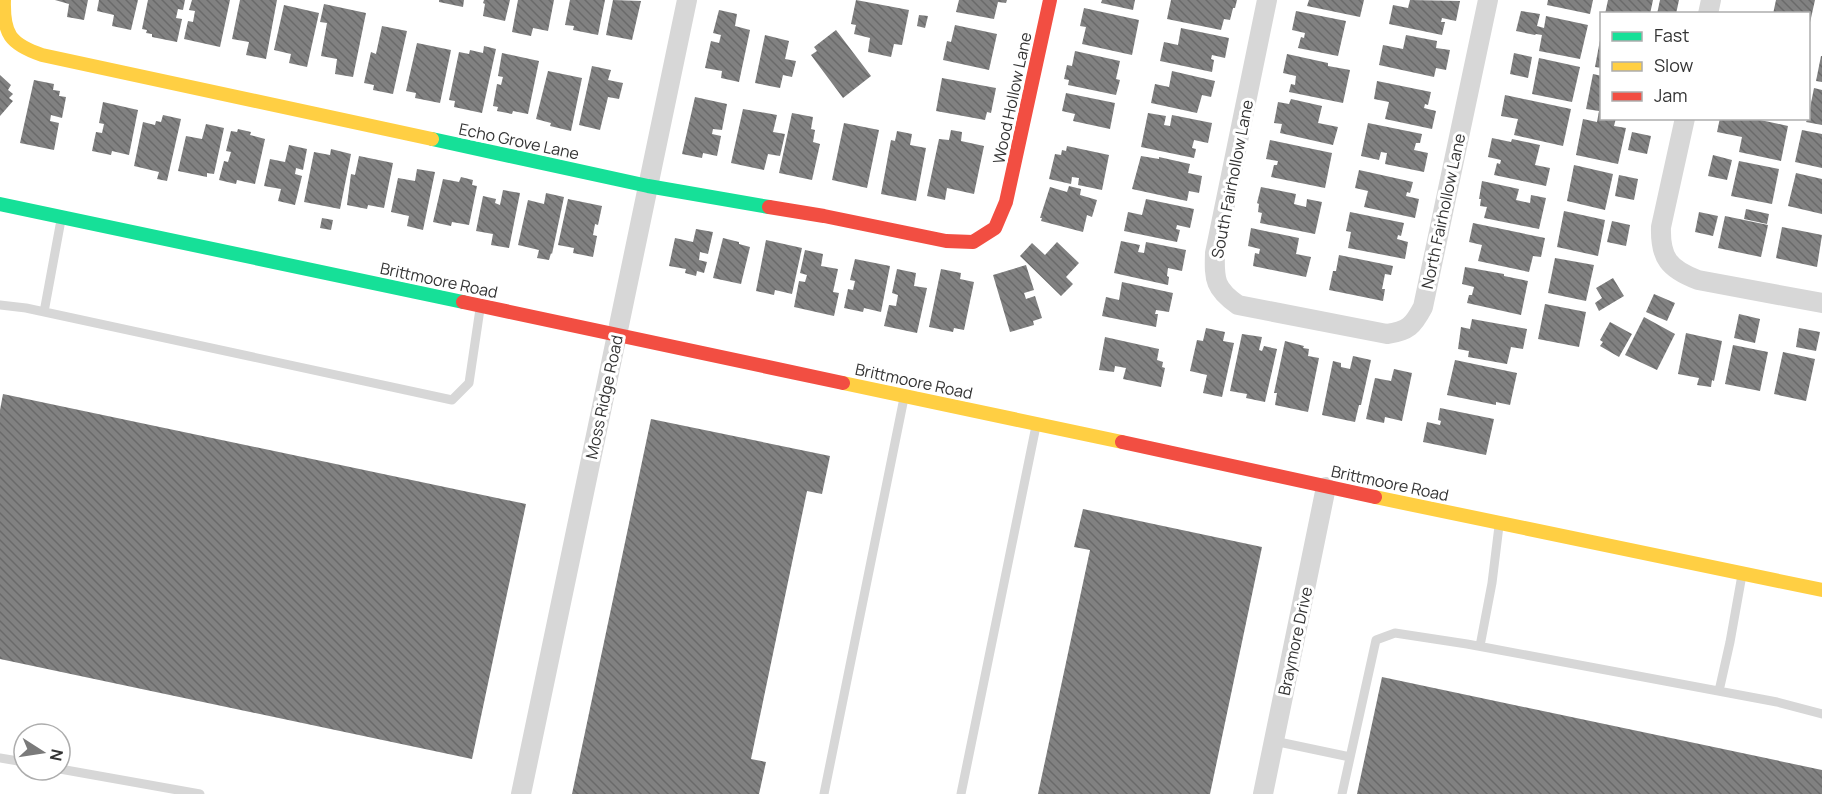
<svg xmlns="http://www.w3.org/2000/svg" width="1822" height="794" viewBox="0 0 1822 794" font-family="Manrope,sans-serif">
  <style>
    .building { fill: url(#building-back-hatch) }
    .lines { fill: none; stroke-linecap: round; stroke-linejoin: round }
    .lane { stroke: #d7d7d7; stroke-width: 9 }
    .street { stroke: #d7d7d7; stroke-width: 20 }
    .fast { stroke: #16e098; stroke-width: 14 }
    .slow { stroke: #ffcf43; stroke-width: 14 }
    .jam { stroke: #f24e42; stroke-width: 14 }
    .labels { text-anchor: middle; stroke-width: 6; stroke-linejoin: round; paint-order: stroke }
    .street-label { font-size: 16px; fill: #333; stroke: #fff }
  </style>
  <defs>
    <pattern id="building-back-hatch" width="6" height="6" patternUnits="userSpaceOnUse" patternTransform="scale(1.5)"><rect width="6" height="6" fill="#818181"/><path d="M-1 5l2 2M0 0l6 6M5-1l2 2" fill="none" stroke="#6a6a6a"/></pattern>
  </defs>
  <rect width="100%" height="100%" fill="#fff"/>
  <path class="building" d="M55 0H88L84 20 67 17 69 4Z
    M99 0H138L131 30 112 26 114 15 97 11Z
    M148 0H185L183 10 178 9 176 18 182 19 177 42 152 37V34L146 33 147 30 142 29Z
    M192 0H230L220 47 184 39 188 21 193 22 195 11 189 10Z
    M240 0H277L266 59 246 55 249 42 232 39Z
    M439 0H464L463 7 439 2Z
    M484 0H510L505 21 483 16 485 4 483 3Z
    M518 0H554L548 31 533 28 531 36 512 32Z
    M570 0H605L598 35 573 30 574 26 565 25Z
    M613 0 641 1 632 40 606 35Z
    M856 0 909 10 902 45 894 44 891 57 868 52 870 38 854 34 856 25 851 24Z
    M959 0H1007L1006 3 998 2 994 19 956 12Z
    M1102 0H1135L1133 10 1101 3Z
    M1171 0H1237L1235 8H1233L1230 20 1224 19 1221 30 1167 19Z
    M1309 0H1364L1360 17 1307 6Z
    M1410 0 1460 1 1456 21 1442 18 1441 22H1445L1442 35 1389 24 1393 5 1408 8Z
    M1548 0H1593L1590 14 1547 5Z
    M1608 0H1653L1650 14H1605Z
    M1660 0H1679L1676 14H1657Z
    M1776 0H1815L1809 27 1808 14H1773Z
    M324 4 366 13 353 77 335 74 337 59 321 56 327 23 320 22Z
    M284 5 319 13 307 67 289 63 291 54 274 50Z
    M1084 8 1139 20 1132 55 1082 44 1086 27 1080 26Z
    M719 10 737 14 735 26 750 30 739 82 721 78 722 71 705 68 711 41 719 43 721 35 713 33Z
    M1296 11 1346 21 1338 56 1298 48 1301 37 1304 38 1305 33 1292 30Z
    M1521 11 1540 14 1537 26 1544 28 1546 16 1588 25 1580 59 1539 51 1542 35 1536 34 1535 35 1516 31Z
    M919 15 928 16 925 28 917 26Z
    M955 25 997 34 989 70 943 60 947 41 951 42Z
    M382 26 407 31 393 94 373 90 374 85 364 83 371 52 376 54Z
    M1181 28 1229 38 1225 58 1212 55 1211 59 1214 60 1212 72 1160 61 1164 42 1178 45Z
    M836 30 871 76 843 98 811 55 817 51 814 47Z
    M765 35 789 41 785 59 796 61 792 77 783 75 780 88 755 83Z
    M1406 35 1437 41 1436 48 1450 50 1446 70 1436 68 1434 77 1379 65 1383 45 1403 49Z
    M1600 40H1602V68L1595 67Z
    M417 43 451 50 440 103 415 98 416 93 406 91Z
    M484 46 496 49 482 113 454 107 455 101 449 100 459 52 469 54 470 50 483 53Z
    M1075 51 1120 61 1116 79 1120 80 1116 95 1068 85 1069 80 1064 79 1067 65 1072 66Z
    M502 53 539 61 528 114 513 111 512 114 497 111 498 107 493 106 497 84 501 85 503 77 498 76Z
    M1514 53 1532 57 1528 78 1510 74Z
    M1287 54 1328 63V66L1350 70 1343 103 1289 92 1291 84 1295 85 1296 76 1283 73Z
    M1821 56H1822V82L1816 81Z
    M1539 58 1580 67 1572 102 1532 94Z
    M592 66 611 70 608 80 623 83 619 99 608 97 600 130 579 125Z
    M548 71 582 78 571 131 550 126 551 123 536 119Z
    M1172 71 1215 81 1211 97 1202 95 1197 113 1151 103 1155 84 1169 87Z
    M1593 74 1602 76V118H1616L1614 126 1626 128 1618 164 1576 155 1583 119 1597 122 1599 111 1586 109Z
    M0 75 11 85 8 90 13 94 9 98 13 101 0 116Z
    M942 78 996 88 991 113 987 112 985 120 936 111Z
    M34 80 54 84 53 90 60 91 59 96 66 97 62 118 51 115 50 121 59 123 54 150 20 143Z
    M1377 81 1431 92 1428 105 1425 104 1424 108 1436 111 1432 129 1385 119 1389 102 1374 99Z
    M1814 88 1822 90V125L1806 122 1808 118Z
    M1066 93 1115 103 1110 129 1073 121 1075 114 1062 111Z
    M1505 95 1571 109 1563 146 1514 135 1518 119 1501 116Z
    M695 97 727 104 722 130 713 129 712 134 721 136 717 156 703 153 702 158 682 154Z
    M1291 99 1322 106 1318 123 1338 127 1333 145 1280 133 1282 124 1274 123 1278 102 1289 104Z
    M103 102 138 110 129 155 112 151 111 155 92 151 96 132 102 133 104 124 99 123Z
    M743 109 777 115 773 132 785 134 780 156 768 154 764 170 731 163Z
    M792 113 813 117 811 129 815 130 813 142 820 144 812 180 779 173Z
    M1148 113 1166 116 1164 125 1170 126 1172 115 1212 123 1208 143 1194 140 1192 148 1196 149 1194 158 1141 147Z
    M163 115 181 119 167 181 157 179 159 172 134 166 143 122 155 125 156 121 161 122Z
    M1720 118H1751L1788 126 1781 161 1739 152 1742 137 1717 132Z
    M844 123 879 130 867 188 832 180Z
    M1368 123 1422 134 1420 143H1416L1414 150 1428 153 1424 172 1385 164 1387 153 1381 152 1379 160 1361 156Z
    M206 124 224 128 214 174 207 173V177L178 171 186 136 202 139Z
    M238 129 251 132 250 135 265 139 255 184 237 180 236 184 219 180 224 161 228 162 231 152 226 151 231 131 237 132Z
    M951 130 962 132 961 141 984 146 974 194 947 188 945 200 927 196 939 139 949 140Z
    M1802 130 1822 134V168L1795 162Z
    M897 131 912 134 910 145 926 148 916 201 881 194 891 140 895 141Z
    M1632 132 1651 136 1647 154 1628 150Z
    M1492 138 1511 142 1512 139 1540 145 1535 165 1550 168 1546 186 1494 175 1497 163 1500 164 1501 160 1488 157Z
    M1270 140 1332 153 1325 188 1271 177 1274 165H1277L1278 161 1266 159Z
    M289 145 307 149 303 170 296 168 295 174 302 176 295 205 278 201 281 189 264 186 270 159 285 162Z
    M1067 146 1109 155 1102 190 1078 185 1079 178 1072 177 1071 184 1049 179 1055 154 1061 155 1062 150 1066 151Z
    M331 149 351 154 340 209 304 202 314 152 330 155Z
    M1713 155 1732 160 1727 180 1708 176Z
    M359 156 393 163 384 208 368 205 367 209 347 205 351 174 355 175Z
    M1141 156 1159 159V157L1190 164 1188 173 1202 176 1199 193 1189 191 1187 201 1132 189Z
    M1739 161 1779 169 1772 204 1731 196Z
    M1574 165 1613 174 1605 210 1567 201Z
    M417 169 435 172 423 230 407 226 409 216 391 212 398 178 415 181Z
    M1359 170 1413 182 1410 193 1407 192 1406 196 1419 199 1415 218 1364 207 1368 191 1355 188Z
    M1796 173 1822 179V214L1788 206Z
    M1619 175 1638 179 1634 200 1615 196Z
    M461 177 473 180 472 185 477 186 469 225 452 222 451 226 433 222 443 179 459 182Z
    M1482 181 1519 189 1516 200 1530 203 1531 195 1546 198 1539 229 1484 218 1487 207 1480 206 1481 199H1479Z
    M1069 186 1081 189 1080 195 1097 200 1092 217 1087 215 1083 232 1041 221 1042 218H1040L1050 187 1067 192Z
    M1261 187 1296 194 1294 204 1306 207 1307 199 1322 202 1315 234 1260 223 1262 213 1258 212 1259 204 1257 203Z
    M503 190 520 193 509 248 491 245 493 234 476 231 483 196 496 199 495 203 500 205Z
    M546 193 564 197 552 254 551 253 549 260 537 258 539 250 518 245 528 200 544 204Z
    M568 199 602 206 598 225 595 224 593 235 597 236 593 257 573 253 574 248 558 245Z
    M1146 199 1194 209 1190 228 1177 225 1176 229 1180 230 1177 242 1124 231 1128 212 1142 215Z
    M1746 209 1769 214 1767 224 1744 219Z
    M1564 211 1605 220 1598 256 1557 247Z
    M1350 212 1404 223 1401 236 1398 235 1397 239 1408 242 1405 259 1348 248 1351 232 1346 231Z
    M1699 212 1718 216 1713 236 1695 232Z
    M1725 216 1768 225 1761 257 1718 248Z
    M322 218 333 220 331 230 320 228Z
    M1612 221 1630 225 1626 246 1607 242Z
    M1473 223 1545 238 1541 257 1533 256 1529 272 1478 261 1482 245 1469 242Z
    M1782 227 1822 235 1817 267 1776 258Z
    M1251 228 1299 238 1296 254 1311 257 1306 277 1253 266 1255 253 1259 254 1260 249 1248 246Z
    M696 229 713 232 708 254 700 252 699 260 707 262 704 273 697 271 696 276 685 273 686 269 669 266 675 238 693 242Z
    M723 238 739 242V244L750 247 741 284 713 278Z
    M766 240 802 248 792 294 775 290 774 295 756 291Z
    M1121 241 1140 245 1138 252 1144 253 1146 242 1186 250 1182 271 1168 268 1167 276 1169 277 1168 285 1114 273Z
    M1057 242 1079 263 1066 277 1073 284 1061 296 1020 256 1032 243 1045 255Z
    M805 250 823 254 821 266 838 269 833 292 839 293 834 316 794 307 799 281 805 282 807 275 800 273Z
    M1339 255 1393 266 1391 275 1385 274 1382 289H1385L1383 301 1329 290 1333 271H1336Z
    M1555 258 1594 265 1586 301 1548 293Z
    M855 259 890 266 881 312 864 308 863 312 844 308 848 289 853 290 855 281 850 280Z
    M1026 265 1034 290 1024 293 1026 299 1035 296 1042 318 1033 321 1034 325 1010 332 993 275Z
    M1465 267 1504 274V276L1528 281 1521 315 1467 303 1469 295H1472L1474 287 1462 284Z
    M897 269 916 273 914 286 927 288 917 333 884 326 889 305 896 306 898 295 892 293Z
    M941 269 961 273 960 279 974 282 964 330 954 328 953 332 929 327Z
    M1613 278 1624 296 1599 311 1595 303 1602 298 1596 288Z
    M1122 282 1173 293 1169 312 1156 310 1155 314H1158L1156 327 1102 316 1106 297 1119 300Z
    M1654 294 1675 303 1667 321 1646 312Z
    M1545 304 1586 312 1579 347 1538 339Z
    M1739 314 1760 319 1755 343 1734 338Z
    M1644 317 1675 334 1657 370 1625 355Z
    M1472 319 1527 329 1523 349 1511 347 1507 364 1468 357 1469 351 1458 349 1461 327 1470 329Z
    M1610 322 1632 334 1619 357 1600 346 1603 342 1600 340Z
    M1206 328 1225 332 1223 341 1234 343 1222 397 1203 393 1207 375 1190 371 1197 340 1203 341Z
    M1799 328 1820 332 1816 351 1796 347Z
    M1686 333 1722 341 1714 381 1712 380 1711 387 1697 385 1699 378 1678 374Z
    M1242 334 1262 337 1259 350 1262 351 1264 346 1277 349 1265 402 1246 398 1247 394 1230 391Z
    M1105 337 1159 349 1157 360 1163 362 1162 367 1165 368 1161 387 1123 379 1126 368 1115 366 1114 372 1099 370Z
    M1285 341 1304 346 1303 348 1309 349 1308 356 1319 358 1308 412 1275 405 1277 393H1274Z
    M1733 345 1768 352 1760 391 1725 384Z
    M1783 352 1815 359 1806 401 1774 394Z
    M1353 356 1371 360 1361 405H1359L1355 422 1322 415 1333 361 1341 363V367L1350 369Z
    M1455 360 1517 373 1510 405 1496 402V405L1447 395Z
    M1394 369 1412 373 1402 421 1385 417 1384 423 1366 419 1375 378 1391 381Z
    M3 394 526 504 472 759 0 659V410Z
    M1440 408 1494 419 1486 455 1423 442 1427 422 1440 425 1441 421 1438 420Z
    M651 419 830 456 822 494 807 491 751 759 766 762 759 794H572Z
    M1083 509 1262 547 1210 794H1038L1090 550 1074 547Z
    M1382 677 1822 770V794H1357Z"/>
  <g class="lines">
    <path class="lane" d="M0 305 26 308 452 400 469 383 480 309
      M44 312 61 220
      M1480 646 1492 583 1499 526
      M1719 691 1730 642 1742 575
      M1274 741 1350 757
      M0 758 24 762
      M60 769 200 794
      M824 794 904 398
      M961 794 1036 426
      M1342 794 1376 640 1395 633 1467 644 1777 702 1822 714"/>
    <path class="street" d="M1267 0 1215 253C1214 280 1215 289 1238 305L1387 334C1408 331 1413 326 1423 307L1488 0
      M1708 14 1711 0
      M1685 118 1661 227C1660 258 1669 269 1698 280L1822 303
      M521 794 687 0
      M1263 794 1326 487"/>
    <path class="fast" d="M432 139 648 186 769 207
      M0 204 463 302"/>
    <path class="slow" d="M4 0C3 34 10 44 42 55L432 139
      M843 383 1122 442
      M1375 497 1822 590"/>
    <path class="jam" d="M769 207 824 216 946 241 973 242 995 228 1006 202 1050 0
      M463 302 843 383
      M1122 442 1375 497"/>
  </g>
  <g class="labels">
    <g class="street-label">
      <text transform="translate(1012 98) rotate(-78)" y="6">Wood Hollow Lane</text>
      <text transform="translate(519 141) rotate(12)" y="6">Echo Grove Lane</text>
      <text transform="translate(1232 179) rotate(-79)" y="6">South Fairhollow Lane</text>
      <text transform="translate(1443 211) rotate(-78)" y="6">North Fairhollow Lane</text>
      <text transform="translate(439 280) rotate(12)" y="6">Brittmoore Road</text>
      <text transform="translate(914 381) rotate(12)" y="6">Brittmoore Road</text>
      <text transform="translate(604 397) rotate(-78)" y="6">Moss Ridge Road</text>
      <text transform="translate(1390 483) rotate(12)" y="6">Brittmoore Road</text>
      <text transform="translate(1295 641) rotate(-78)" y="6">Braymore Drive</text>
    </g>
  </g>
  <rect x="1600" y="12" width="210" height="108" fill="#ffffff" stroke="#adadad" stroke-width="1.5"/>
  <rect x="1612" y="32" width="30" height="9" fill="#16e098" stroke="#adadad" stroke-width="1.5"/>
  <text x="1654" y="42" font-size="18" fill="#333333">Fast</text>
  <rect x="1612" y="62" width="30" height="9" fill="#ffcf43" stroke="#adadad" stroke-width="1.5"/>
  <text x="1654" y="72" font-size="18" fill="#333333">Slow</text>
  <rect x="1612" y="92" width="30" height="9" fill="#f24e42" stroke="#adadad" stroke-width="1.5"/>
  <text x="1654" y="102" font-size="18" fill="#333333">Jam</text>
  <g transform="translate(42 752) rotate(102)"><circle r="28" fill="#ffffff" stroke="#adadad" stroke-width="1.5"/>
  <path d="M0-4.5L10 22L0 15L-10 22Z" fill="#7a7a7a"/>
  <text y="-9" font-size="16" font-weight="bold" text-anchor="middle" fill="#333333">N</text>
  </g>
</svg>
